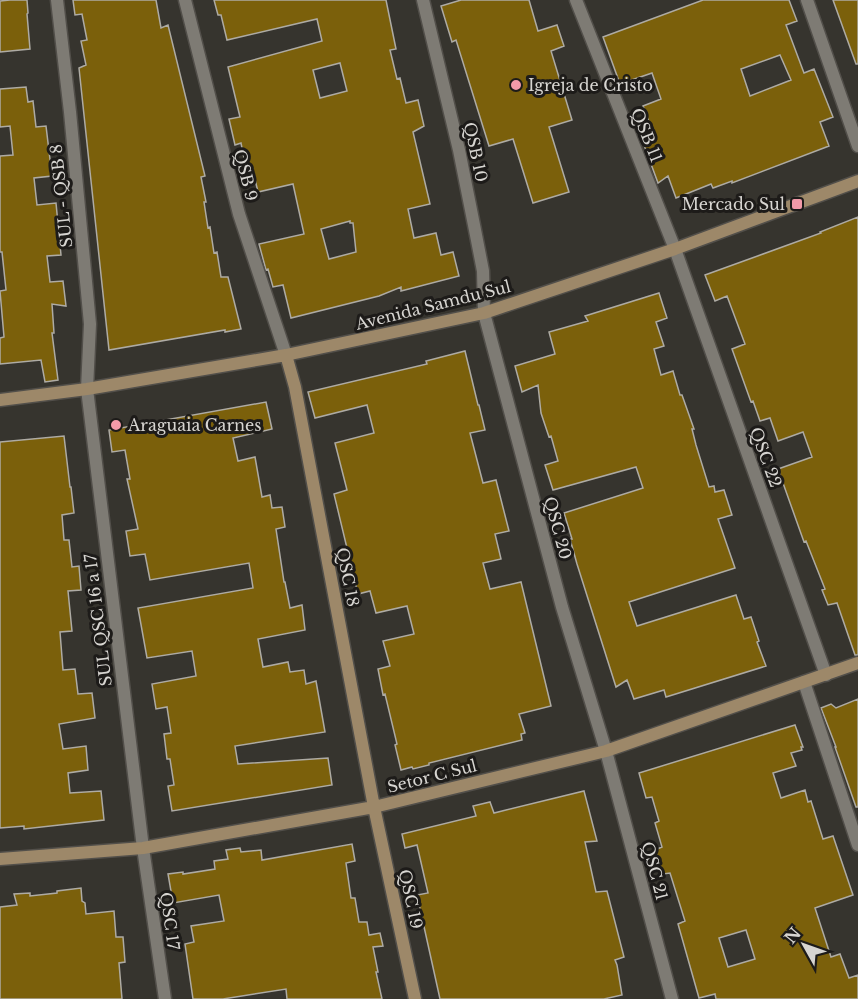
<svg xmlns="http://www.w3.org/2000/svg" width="858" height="999" viewBox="0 0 858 999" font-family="'Libre Baskerville',serif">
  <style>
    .building { fill: #7b600b; stroke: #aeaba4; stroke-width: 1.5; fill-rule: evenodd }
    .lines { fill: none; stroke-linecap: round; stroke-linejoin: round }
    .street-casing { stroke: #524f4a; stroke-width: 15 }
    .secondary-casing { stroke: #524f4a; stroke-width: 15 }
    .street { stroke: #7e7b74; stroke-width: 12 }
    .secondary { stroke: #9d8869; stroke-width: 12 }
    .poi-dot { fill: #f39aa9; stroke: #1d1b19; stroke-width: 2 }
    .labels { text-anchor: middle; stroke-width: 6; stroke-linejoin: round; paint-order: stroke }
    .poi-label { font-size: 16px; fill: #d7d5d1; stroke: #1d1b19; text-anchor: start }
    .street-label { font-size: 16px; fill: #d7d5d1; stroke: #1d1b19 }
  </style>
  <rect width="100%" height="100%" fill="#36342e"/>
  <path class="building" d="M10 0H27L28 13 27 14 30 49 0 52V1Z
    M73 0H156L161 28 168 25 205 176 201 177 206 202H204L208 228 210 227 214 253 217 252 221 277H228L241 329 225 332V330L109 350 79 68 86 65 81 41 87 40 82 14 75 15Z
    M214 0H386L396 49 390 50 397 79 400 78 406 103 418 100 424 126 413 132 430 204 408 209 414 238 436 233 441 255 453 252 459 276 401 291V287L379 296 291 318 283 285 273 287 268 269 266 270 259 244 304 234 293 184 258 192 252 167 249 168 248 162 245 163 241 143 235 145 229 119 240 117 228 67 322 41 317 19 227 40 221 15H218ZM340 63 347 91 320 98 313 70ZM350 221V223H353L356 252 329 259 321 229Z
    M461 0H529L538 31 557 25 564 46 551 51 572 120 549 127 569 192 533 203 513 139 489 146 456 40 452 42 441 6Z
    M703 0H789L797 21 786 25 804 73 814 69 833 117 820 122 829 146 732 183V181L713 188 711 184 676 198 668 176 658 183 640 134 652 130 643 106 661 99 652 73 620 84 603 37ZM780 55 791 80 750 96 741 69Z
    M833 0H858V64H856Z
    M26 87 28 102 33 101 36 127 46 126 52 176 34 178 37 205 56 203 61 255 47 256 50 282 63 281 66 306 52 304 54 333H52L58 380 45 382 41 360 0 364V338L4 337 0 291 6 290 2 252H0V156L13 155 10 126 0 127V89Z
    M858 217V655H855L837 603 828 605 822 590 825 589 806 541 804 542 778 469 812 457 803 432 778 441 770 418 760 421 753 401 751 402 732 349 745 344 727 296 715 301 705 275 821 233 820 232Z
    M659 293 667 318 656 322 664 346 654 349 661 375 673 371 680 395H682L694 429H692L696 445 709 487 714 486 715 492 724 490 732 515 718 519 735 568 629 602 637 626 736 595 744 619 751 617 759 641 757 642 766 666 666 697 664 690 634 699 627 680 616 687 577 564 570 539H572L564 513 643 488 636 467 553 490 545 465 558 461 551 436 549 437 541 413 538 385 522 392 515 366 555 354 549 332 588 321 585 316Z
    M465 351 478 405H479L485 430 470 433 483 483 496 480 509 531 495 534 501 559 483 563 490 589 521 582 551 706 519 714 525 733 521 734 522 740 429 763V765L413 769 412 767 401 770 395 745 397 744 385 694 383 695 378 669 390 666 383 641 414 634 407 606 376 613 370 591 358 594 334 494 347 490 335 443 374 433 367 405 315 418 308 392 427 364 426 361Z
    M266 402 272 429 233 438 238 461 255 457 262 497 270 495 272 508 282 507 285 527 276 529 284 582H285L290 608 302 605 305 630 258 639 263 667 288 662 290 672 304 670 306 684 316 681 325 732 235 746 238 764 328 758 332 785 172 811 168 786 174 785 170 759H167L164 734 171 733 167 707 156 709 152 684 196 676 192 651 147 658 138 608 253 588 249 563 150 580 145 554 130 556 126 531 138 529 127 479H130L125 450 112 452 109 430Z
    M64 436 70 487H71L74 513 62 515 64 540H69L72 567 79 566 81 590 68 591 72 631 60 632 63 670 75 669 78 694 92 693 95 718 59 724 63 749 86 746 88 770 68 773 70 793 101 791 104 820 24 829V826L0 828V442Z
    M858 699V807H856L835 747H836L821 708 831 704 836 708Z
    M795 725 803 747H801L802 750 791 753 796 766 773 773 781 798 805 790 808 802 811 801 823 839 833 836 853 895 815 908 831 957 840 954 849 978 858 975V999H716L715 994 699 998 678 924 685 921 670 873 663 874 655 850 662 847 655 823 659 821 652 797 646 798 639 773ZM746 930 755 959 728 967 719 938Z
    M584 791 597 841 585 842 596 892 607 891 624 957 615 960 617 965 622 995 604 999H440L417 895 428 893 417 845 405 848 402 834 476 816 473 806 490 802 494 813Z
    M352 844 355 861 346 863 351 898H355L359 922H367L369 935 380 933 383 946 373 947 378 972H376L382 999H287L286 989 223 999H193L185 944 194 942 191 926 224 921 219 895 173 903 168 874 183 872V874L215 869 214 861 228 859 226 850 240 848 241 852 261 850 262 860Z
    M81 888 82 901 85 903 86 914 114 911 116 937H123L125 962 119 963 122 999H0V907L17 905 14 894 30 893V896L57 893V891Z"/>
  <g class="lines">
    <g class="street-casing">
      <path id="street" d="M57 0 70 112 90 324 87 389 143 848 165 999
        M185 0 239 214 286 355
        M423 0 459 150 475 230 483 271 484 313 562 607 606 751 672 999
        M576 0 675 249 826 675
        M807 0 858 146
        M804 682 858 845"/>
    </g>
    <g class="secondary-casing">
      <path id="secondary" d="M286 355 295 387 374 807 415 999
        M0 400 87 389 286 355 484 313 675 249 858 181
        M0 859 143 848 374 807 606 751 858 663"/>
    </g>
    <use href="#street" class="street"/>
    <use href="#secondary" class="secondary"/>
  </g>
  <g class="poi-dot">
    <circle cx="516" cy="85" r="6"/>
    <rect x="791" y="198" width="12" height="12" rx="3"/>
    <circle cx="116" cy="425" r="6"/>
  </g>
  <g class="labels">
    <g class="poi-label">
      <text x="528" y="91">Igreja de Cristo</text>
      <text x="785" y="210" text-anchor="end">Mercado Sul</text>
      <text x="128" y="431">Araguaia Carnes</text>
    </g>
    <g class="street-label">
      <text transform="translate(647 135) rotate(68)" y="6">QSB 11</text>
      <text transform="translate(476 152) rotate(78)" y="6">QSB 10</text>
      <text transform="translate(246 175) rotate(76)" y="6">QSB 9</text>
      <text transform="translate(61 196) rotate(-96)" y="6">SUL - QSB 8</text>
      <text transform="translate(433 305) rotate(-14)" y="6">Avenida Samdu Sul</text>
      <text transform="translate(766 457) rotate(70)" y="6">QSC 22</text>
      <text transform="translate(558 528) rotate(75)" y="6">QSC 20</text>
      <text transform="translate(348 577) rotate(79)" y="6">QSC 18</text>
      <text transform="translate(98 620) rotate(-97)" y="6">SUL QSC 16 a 17</text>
      <text transform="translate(432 776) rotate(-14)" y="6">Setor C Sul</text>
      <text transform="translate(655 871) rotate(75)" y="6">QSC 21</text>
      <text transform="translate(411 899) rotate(78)" y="6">QSC 19</text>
      <text transform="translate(170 921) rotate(82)" y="6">QSC 17</text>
    </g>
  </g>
  <g transform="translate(804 945) rotate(310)" stroke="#1d1b19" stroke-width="4.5" paint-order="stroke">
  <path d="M0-4.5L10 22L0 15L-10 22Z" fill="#d7d5d1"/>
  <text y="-9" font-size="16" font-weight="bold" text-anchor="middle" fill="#d7d5d1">N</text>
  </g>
</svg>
